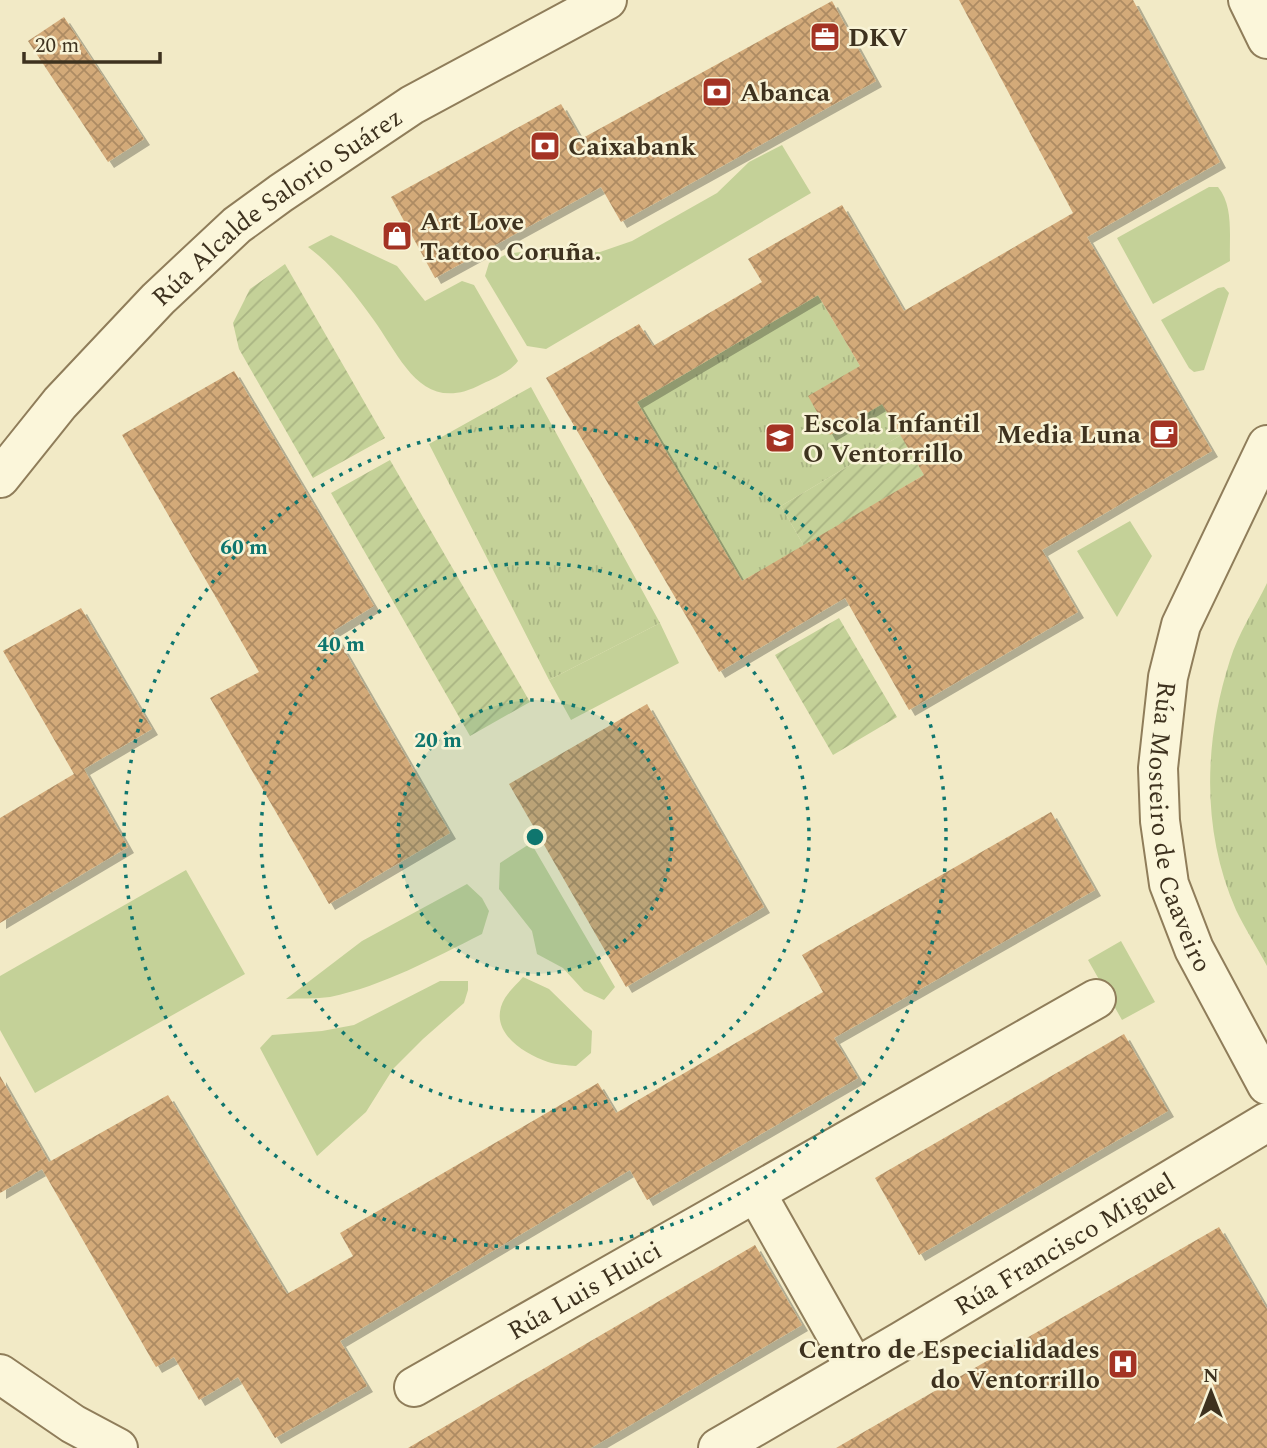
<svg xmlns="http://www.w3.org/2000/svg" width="1267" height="1448" viewBox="0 0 1267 1448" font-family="Spectral,serif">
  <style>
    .grass { fill: #c4d198 }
    .park { fill: url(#park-tufts) }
    .garden { fill: url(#garden-furrows) }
    .building { fill: url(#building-cross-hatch); fill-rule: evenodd; filter: url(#shadow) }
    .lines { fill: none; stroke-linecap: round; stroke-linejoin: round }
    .minor-casing { stroke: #8f7d5a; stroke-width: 42 }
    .minor { stroke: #fbf6da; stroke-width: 38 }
    .ring { fill: none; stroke: #0f766e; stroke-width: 3.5; stroke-dasharray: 3.5 7 }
    .labels { text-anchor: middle; stroke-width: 5; stroke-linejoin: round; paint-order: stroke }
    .poi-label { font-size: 26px; font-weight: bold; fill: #3e321f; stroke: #f8f3d6; text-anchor: start }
    .street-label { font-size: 26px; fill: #3e321f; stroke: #f8f3d6 }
    .centre { fill: #0f766e; stroke: #f8f3d6; stroke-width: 3.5 }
    .ring-label { font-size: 21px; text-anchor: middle; font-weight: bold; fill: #0f766e; stroke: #f8f3d6; stroke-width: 5; stroke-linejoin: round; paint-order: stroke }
  </style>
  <defs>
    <pattern id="park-tufts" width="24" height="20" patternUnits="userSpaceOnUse" patternTransform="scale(1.75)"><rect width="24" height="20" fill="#c4d198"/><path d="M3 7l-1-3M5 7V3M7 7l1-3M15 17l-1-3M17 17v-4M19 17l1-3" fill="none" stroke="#a9b483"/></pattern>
    <pattern id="garden-furrows" width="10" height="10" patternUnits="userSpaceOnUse" patternTransform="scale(1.75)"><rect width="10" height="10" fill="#c4d198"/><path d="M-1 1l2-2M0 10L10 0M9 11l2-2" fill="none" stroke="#a9b483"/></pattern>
    <pattern id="building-cross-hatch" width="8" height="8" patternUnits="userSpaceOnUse" patternTransform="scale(1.75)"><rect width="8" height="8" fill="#d3aa79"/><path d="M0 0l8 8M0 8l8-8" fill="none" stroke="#ad8b63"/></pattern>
    <filter id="shadow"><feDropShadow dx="6" dy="6" stdDeviation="0" flood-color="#0004"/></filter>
  </defs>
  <rect width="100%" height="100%" fill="#f2eac6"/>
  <path class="grass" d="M782 145 811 193 546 349 527 346 485 276 489 263 507 254 528 251 600 252 632 241 717 193 749 162Z
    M1209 187H1218C1234 206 1229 237 1230 261L1153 304 1117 238Z
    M331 235 397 266 425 301 462 281 474 285 518 361C510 372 495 378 482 384 422 416 402 359 373 319 354 293 335 267 308 247Z
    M1224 287 1229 293 1204 370 1194 372 1189 368 1161 320 1218 288Z
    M1130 521 1152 556 1117 617 1077 551Z
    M660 623 679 663 571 720 549 680Z
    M531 843 615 987 604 1000 584 991 563 968 537 954 532 931 499 889 500 863Z
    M186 870 245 974 35 1093 0 1030V976Z
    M467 884 482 898 489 911 482 934C434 958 383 986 330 997 316 999 300 998 286 999L362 941Z
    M1121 941 1155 1002 1122 1020 1088 960Z
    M523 977 549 989 592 1031 591 1053 576 1066C567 1065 557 1065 548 1062 522 1053 486 1030 505 998 509 991 517 984 523 977Z
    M440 981H468V990L464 1003 423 1039 393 1069 366 1112 317 1156 260 1048 272 1035 322 1031 354 1025Z"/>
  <path class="park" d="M818 295 901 435 781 506 804 546 742 581 637 402Z
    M531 387 660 623 549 680 429 444Z
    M1267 583V966C1257 947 1245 929 1236 910 1201 831 1204 741 1230 660 1238 634 1255 608 1267 583Z"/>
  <path class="garden" d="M285 264 385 438 313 478 239 349 233 323 250 289Z
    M901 435 924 475 804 546 781 506Z
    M390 460 530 702 470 736 331 493Z
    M839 618 897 717 833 755 775 655Z"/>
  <path class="building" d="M959 0H1133L1220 162 1087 237 1212 451 1042 550 1078 612 909 710 845 598 719 672 546 378 639 324 653 346 762 282 748 259 842 205 904 311 1073 213ZM818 295 860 366 808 396 830 435 882 404 924 475 742 581 637 402Z
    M832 1 876 81 621 222 601 187 435 278 391 197 561 104 581 139Z
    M64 17 144 139 108 162 28 41Z
    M234 371 374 606 333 631 450 833 329 904 210 698 259 672 122 435Z
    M81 608 152 729 84 769 128 847 0 923V818L74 774 3 651Z
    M647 704 764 907 626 987 509 784Z
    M1051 812 1095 890 834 1038 858 1078 647 1200 630 1170 340 1341 367 1386 275 1438 238 1377 199 1400 174 1357 156 1367 42 1169 0 1193V1076L49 1162 168 1095 287 1294 353 1256 340 1233 598 1083 616 1113 823 992 802 955Z
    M1124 1034 1168 1111 919 1255 875 1178Z
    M1219 1227 1267 1309V1448H836Z
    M755 1245 802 1325 634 1423 591 1448H408Z"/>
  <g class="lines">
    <g class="minor-casing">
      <g id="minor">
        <path d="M1248 0 1267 39"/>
        <path id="s1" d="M1267 445 1181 625 1168 677 1158 768 1160 821 1169 884 1194 949 1267 1085"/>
        <path id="s2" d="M0 478 60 403 158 299 237 225 281 193 412 105 607 0"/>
        <path d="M756 1193 855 1368"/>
        <path d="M0 1374 73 1424 118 1448"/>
        <path id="s3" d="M414 1387 1096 999"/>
        <path id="s4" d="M718 1448 902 1341 1267 1122"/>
      </g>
    </g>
    <use href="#minor" class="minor"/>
  </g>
  <circle cx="535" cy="837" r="137" fill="#0f766e" fill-opacity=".12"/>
  <g class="ring">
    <circle cx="535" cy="837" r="137"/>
    <circle cx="535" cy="837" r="274"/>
    <circle cx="535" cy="837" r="411"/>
  </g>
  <defs>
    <g id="office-square" transform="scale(1.575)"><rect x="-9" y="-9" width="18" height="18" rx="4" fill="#a43324" stroke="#f8f3d6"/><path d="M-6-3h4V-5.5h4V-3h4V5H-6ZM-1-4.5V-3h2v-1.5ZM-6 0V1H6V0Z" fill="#fff"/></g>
    <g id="bank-square" transform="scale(1.575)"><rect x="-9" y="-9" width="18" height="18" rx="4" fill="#a43324" stroke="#f8f3d6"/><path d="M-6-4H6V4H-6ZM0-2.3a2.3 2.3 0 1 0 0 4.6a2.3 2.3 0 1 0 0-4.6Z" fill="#fff"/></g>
    <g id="shop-square" transform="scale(1.575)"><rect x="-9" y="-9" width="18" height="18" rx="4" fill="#a43324" stroke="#f8f3d6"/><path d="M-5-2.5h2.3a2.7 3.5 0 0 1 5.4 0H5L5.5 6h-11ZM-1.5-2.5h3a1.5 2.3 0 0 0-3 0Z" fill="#fff"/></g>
    <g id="cafe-square" transform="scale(1.575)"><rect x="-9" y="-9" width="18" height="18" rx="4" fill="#a43324" stroke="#f8f3d6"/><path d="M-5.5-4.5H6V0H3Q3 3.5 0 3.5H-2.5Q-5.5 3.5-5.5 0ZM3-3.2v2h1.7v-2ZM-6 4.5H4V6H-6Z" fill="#fff"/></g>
    <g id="school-square" transform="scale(1.575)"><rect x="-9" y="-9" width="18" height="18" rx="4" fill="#a43324" stroke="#f8f3d6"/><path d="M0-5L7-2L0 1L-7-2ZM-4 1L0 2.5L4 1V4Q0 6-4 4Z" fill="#fff"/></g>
    <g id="hospital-square" transform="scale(1.575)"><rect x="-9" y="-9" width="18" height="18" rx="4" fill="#a43324" stroke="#f8f3d6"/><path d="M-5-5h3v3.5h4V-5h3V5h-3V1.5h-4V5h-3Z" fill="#fff"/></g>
  </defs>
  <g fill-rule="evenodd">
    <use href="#office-square" x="825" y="37"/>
    <use href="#bank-square" x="717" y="92"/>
    <use href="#bank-square" x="545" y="146"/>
    <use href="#shop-square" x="397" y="236"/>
    <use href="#cafe-square" x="1164" y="434"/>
    <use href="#school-square" x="780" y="438"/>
    <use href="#hospital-square" x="1123" y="1364"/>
  </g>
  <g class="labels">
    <g class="poi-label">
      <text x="848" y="46">DKV</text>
      <text x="740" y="101">Abanca</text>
      <text x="568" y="155">Caixabank</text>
      <text x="420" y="230">Art Love<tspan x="420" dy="30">Tattoo Coruña.</tspan></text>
      <text x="803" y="432">Escola Infantil<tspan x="803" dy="30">O Ventorrillo</tspan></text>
      <text x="1141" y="443" text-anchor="end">Media Luna</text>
      <text x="1100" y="1358" text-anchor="end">Centro de Especialidades<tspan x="1100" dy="30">do Ventorrillo</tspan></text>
    </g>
    <g class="street-label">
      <text dy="9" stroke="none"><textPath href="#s2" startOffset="390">Rúa Alcalde Salorio Suárez</textPath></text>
      <text dy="9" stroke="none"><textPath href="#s1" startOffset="406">Rúa Mosteiro de Caaveiro</textPath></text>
      <text dy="9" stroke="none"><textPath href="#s4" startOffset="402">Rúa Francisco Miguel</textPath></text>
      <text dy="9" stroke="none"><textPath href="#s3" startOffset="196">Rúa Luis Huici</textPath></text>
    </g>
  </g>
  <circle cx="535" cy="837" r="10" class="centre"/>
  <g class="ring-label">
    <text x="244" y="554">60 m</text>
    <text x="341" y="651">40 m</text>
    <text x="438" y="747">20 m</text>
  </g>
  <g transform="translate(1211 1392)" stroke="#f8f3d6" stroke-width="5" paint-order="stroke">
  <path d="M0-5L12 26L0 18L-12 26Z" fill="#3e321f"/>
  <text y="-10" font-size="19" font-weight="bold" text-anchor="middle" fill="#3e321f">N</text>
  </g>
  <path d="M24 52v10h136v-10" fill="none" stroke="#3e321f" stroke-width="3.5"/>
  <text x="35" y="52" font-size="21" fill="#3e321f" stroke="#f8f3d6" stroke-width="5" paint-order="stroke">20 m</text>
</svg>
